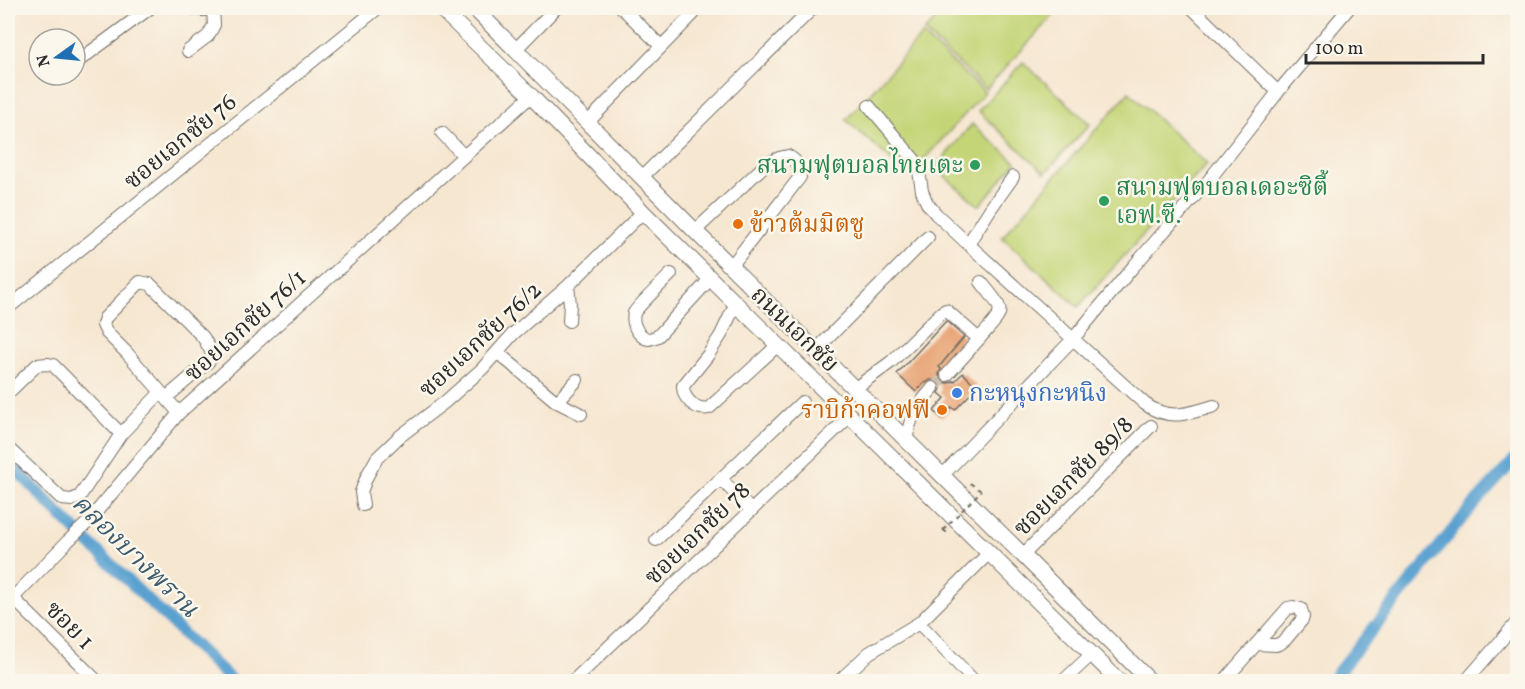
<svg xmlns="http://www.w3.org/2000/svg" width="1525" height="689" viewBox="0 0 1525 689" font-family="Vollkorn,'Noto Serif Thai',serif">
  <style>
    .green { fill: #c4d577; stroke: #788051; stroke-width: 1.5 }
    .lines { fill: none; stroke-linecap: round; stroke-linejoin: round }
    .canal { stroke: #5aa1d0; stroke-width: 12 }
    .building { fill: #e79f6d }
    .minor-tunnel { stroke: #cdc1b0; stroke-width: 12; stroke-dasharray: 12 6; stroke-linecap: butt }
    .minor-casing { stroke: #726d65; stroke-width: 14 }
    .major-casing { stroke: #726d65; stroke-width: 17 }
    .path { stroke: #726d65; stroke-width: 2; stroke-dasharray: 4.5 4.5; stroke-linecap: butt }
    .minor { stroke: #fff; stroke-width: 12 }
    .major { stroke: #fff; stroke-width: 15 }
    .path-bridge { stroke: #726d65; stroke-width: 2; stroke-dasharray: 4.5 4.5; stroke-linecap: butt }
    .leisure-dot { fill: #2e9e5b; stroke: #fbf7ec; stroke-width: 2 }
    .food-dot { fill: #e8710a; stroke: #fbf7ec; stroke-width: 2 }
    .shop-dot { fill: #3f7fe0; stroke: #fbf7ec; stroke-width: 2 }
    .labels { text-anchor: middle; stroke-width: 5; stroke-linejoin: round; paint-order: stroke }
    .street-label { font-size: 24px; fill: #2b2b2b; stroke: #fbf7ec }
    .leisure-label { font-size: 24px; fill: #27864d; stroke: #fbf7ec; text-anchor: end }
    .food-label { font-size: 24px; fill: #c56008; stroke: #fbf7ec; text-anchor: start }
    .shop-label { font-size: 24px; fill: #366cbe; stroke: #fbf7ec; text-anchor: start }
    .water-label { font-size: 26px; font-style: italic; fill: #3e5a6d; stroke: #fbf7ec }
  </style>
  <rect width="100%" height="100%" fill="#fbf7ec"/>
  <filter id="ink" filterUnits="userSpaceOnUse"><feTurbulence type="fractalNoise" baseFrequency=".0167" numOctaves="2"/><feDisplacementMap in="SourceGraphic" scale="12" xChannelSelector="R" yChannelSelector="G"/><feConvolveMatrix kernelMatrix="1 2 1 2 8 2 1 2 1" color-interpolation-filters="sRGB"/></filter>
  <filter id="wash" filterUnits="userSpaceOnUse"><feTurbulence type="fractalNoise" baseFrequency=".008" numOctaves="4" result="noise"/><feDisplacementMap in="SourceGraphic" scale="24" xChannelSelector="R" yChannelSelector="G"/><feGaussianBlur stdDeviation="1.35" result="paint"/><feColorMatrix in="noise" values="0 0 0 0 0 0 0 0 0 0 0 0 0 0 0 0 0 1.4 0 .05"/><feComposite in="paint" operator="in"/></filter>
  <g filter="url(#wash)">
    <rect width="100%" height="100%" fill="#f6e7d1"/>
    <path class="green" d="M946 8H1060L986 89 924 32Z
      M922 35 985 92 909 176 846 120Z
      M1023 62 1090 124 1045 173 978 111Z
      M1129 92 1207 164 1078 307 1002 237Z
      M972 124 1016 162 979 206 935 168Z"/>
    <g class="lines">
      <path class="canal" d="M8 461 58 513 233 682
        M1330 682 1469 510 1518 456"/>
    </g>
    <g id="blocks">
      <path class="building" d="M946 321 964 337 939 367 941 369 939 374V378L945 383H949L953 381 954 382 963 373 977 387 955 410 952 407 942 418 934 411 945 398 939 393 941 389 939 382 934 380H930L926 383 925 382 916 392 897 374Z"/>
    </g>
  </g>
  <g filter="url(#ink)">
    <use href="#blocks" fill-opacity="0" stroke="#726d65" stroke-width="1.5"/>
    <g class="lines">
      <path class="minor-tunnel" d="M933 388 947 375"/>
      <g class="minor-casing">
        <path id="minor" d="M191 8 201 10H213L216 8
          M622 8 661 46
          M1192 8 1278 92
          M516 49 556 8
          M188 51 208 36 214 25 213 10
          M77 62 150 8
          M869 106 918 164 922 191 927 203 936 214 968 244 1145 404C1168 421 1189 414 1214 406
          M588 122 699 8
          M442 133 464 156
          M642 177 813 8
          M695 231 765 165 779 158 788 156C798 162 800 166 800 177L732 265
          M968 244 991 208 1013 177
          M671 274C664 281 637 307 634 313 632 321 635 330 641 335 647 341 651 339 658 336L711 278
          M568 286 570 304 569 321
          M736 303 721 335 708 355 683 386C683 399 696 411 709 408L778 345
          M8 308 378 8
          M979 339C1005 309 1007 314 981 282
          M816 350 928 237
          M498 353 557 402 581 414
          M854 389 891 362 942 312 946 310 979 339 947 375
          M8 393 37 365 47 364 53 365 121 434
          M166 398 207 363 212 357 211 351 203 337 150 284 140 282 105 318 103 325 107 333 127 353 179 413
          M557 402 577 380
          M906 440C912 412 915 409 933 388
          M8 448 62 499 72 500 80 496 121 434 161 392
          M942 476 1073 339 1133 267 1209 180 1278 92 1349 8
          M721 479 751 510
          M363 505 361 492 367 476 377 458 399 437 445 402 482 369 513 334 568 286 643 212
          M656 540 802 402
          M1023 555 1151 426
          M13 598 98 682
          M8 603 68 541 87 523 179 413 464 156 531 96
          M919 623 975 682
          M572 682 851 415
          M838 682 869 653 919 623 990 552
          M1062 682 1092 654
          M1223 682 1288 608 1293 607 1301 609 1303 617 1302 620 1286 639 1281 643 1276 645 1256 644
          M1465 682 1518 621"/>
      </g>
      <g class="major-casing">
        <path id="major" d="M440 8 531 96 643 212 1120 682
          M474 8 695 231 1151 682"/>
      </g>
      <path class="path" d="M970 483 981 491
        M943 530 948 533"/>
      <use href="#minor" class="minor"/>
      <use href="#major" class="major"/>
      <path class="path-bridge" d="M943 530 981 491"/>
    </g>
  </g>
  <g class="leisure-dot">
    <circle cx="975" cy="165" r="6"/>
    <circle cx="1104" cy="201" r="6"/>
  </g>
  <g class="food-dot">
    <circle cx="738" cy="224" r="6"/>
    <circle cx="942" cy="410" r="6"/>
  </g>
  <circle class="shop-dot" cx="957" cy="393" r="6"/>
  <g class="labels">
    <g class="street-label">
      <text transform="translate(180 141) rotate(-39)" y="8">ซอยเอกชัย 76</text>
      <text transform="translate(245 325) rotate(-42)" y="8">ซอยเอกชัย 76/1</text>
      <text transform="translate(795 329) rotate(44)" y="8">ถนนเอกชัย</text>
      <text transform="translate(480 339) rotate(-43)" y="8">ซอยเอกชัย 76/2</text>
      <text transform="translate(1073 476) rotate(-45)" y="8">ซอยเอกชัย 89/8</text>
      <text transform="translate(697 533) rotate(-44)" y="8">ซอยเอกชัย 78</text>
      <text transform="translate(70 625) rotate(45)" y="8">ซอย 1</text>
    </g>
    <g class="leisure-label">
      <text x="963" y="173">สนามฟุตบอลไทยเตะ</text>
      <text x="1116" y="195" text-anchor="start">สนามฟุตบอลเดอะซิตี้<tspan x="1116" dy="28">เอฟ.ซี.</tspan></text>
    </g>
    <g class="food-label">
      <text x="750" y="232">ข้าวต้มมิตซู</text>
      <text x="930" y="418" text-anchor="end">ราบิก้าคอฟฟี</text>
    </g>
    <g class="shop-label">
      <text x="969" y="401">กะหนุงกะหนิง</text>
    </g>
    <g class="water-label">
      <text transform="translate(136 555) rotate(44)" y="9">คลองบางพราน</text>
    </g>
  </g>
  <rect width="1525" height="689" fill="none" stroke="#fbf7ec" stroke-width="30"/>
  <g transform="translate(57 57) rotate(255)"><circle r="28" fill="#fbf7ec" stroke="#a8a59f" stroke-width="1.5"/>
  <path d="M0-4.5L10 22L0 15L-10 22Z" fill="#1f6fb2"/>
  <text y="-9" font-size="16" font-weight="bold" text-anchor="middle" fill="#2b2b2b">N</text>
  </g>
  <path d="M1306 54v9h177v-9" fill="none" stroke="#2b2b2b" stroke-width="3"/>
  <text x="1315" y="54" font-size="18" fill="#2b2b2b" stroke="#fbf7ec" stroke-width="4.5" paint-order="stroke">100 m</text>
</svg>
